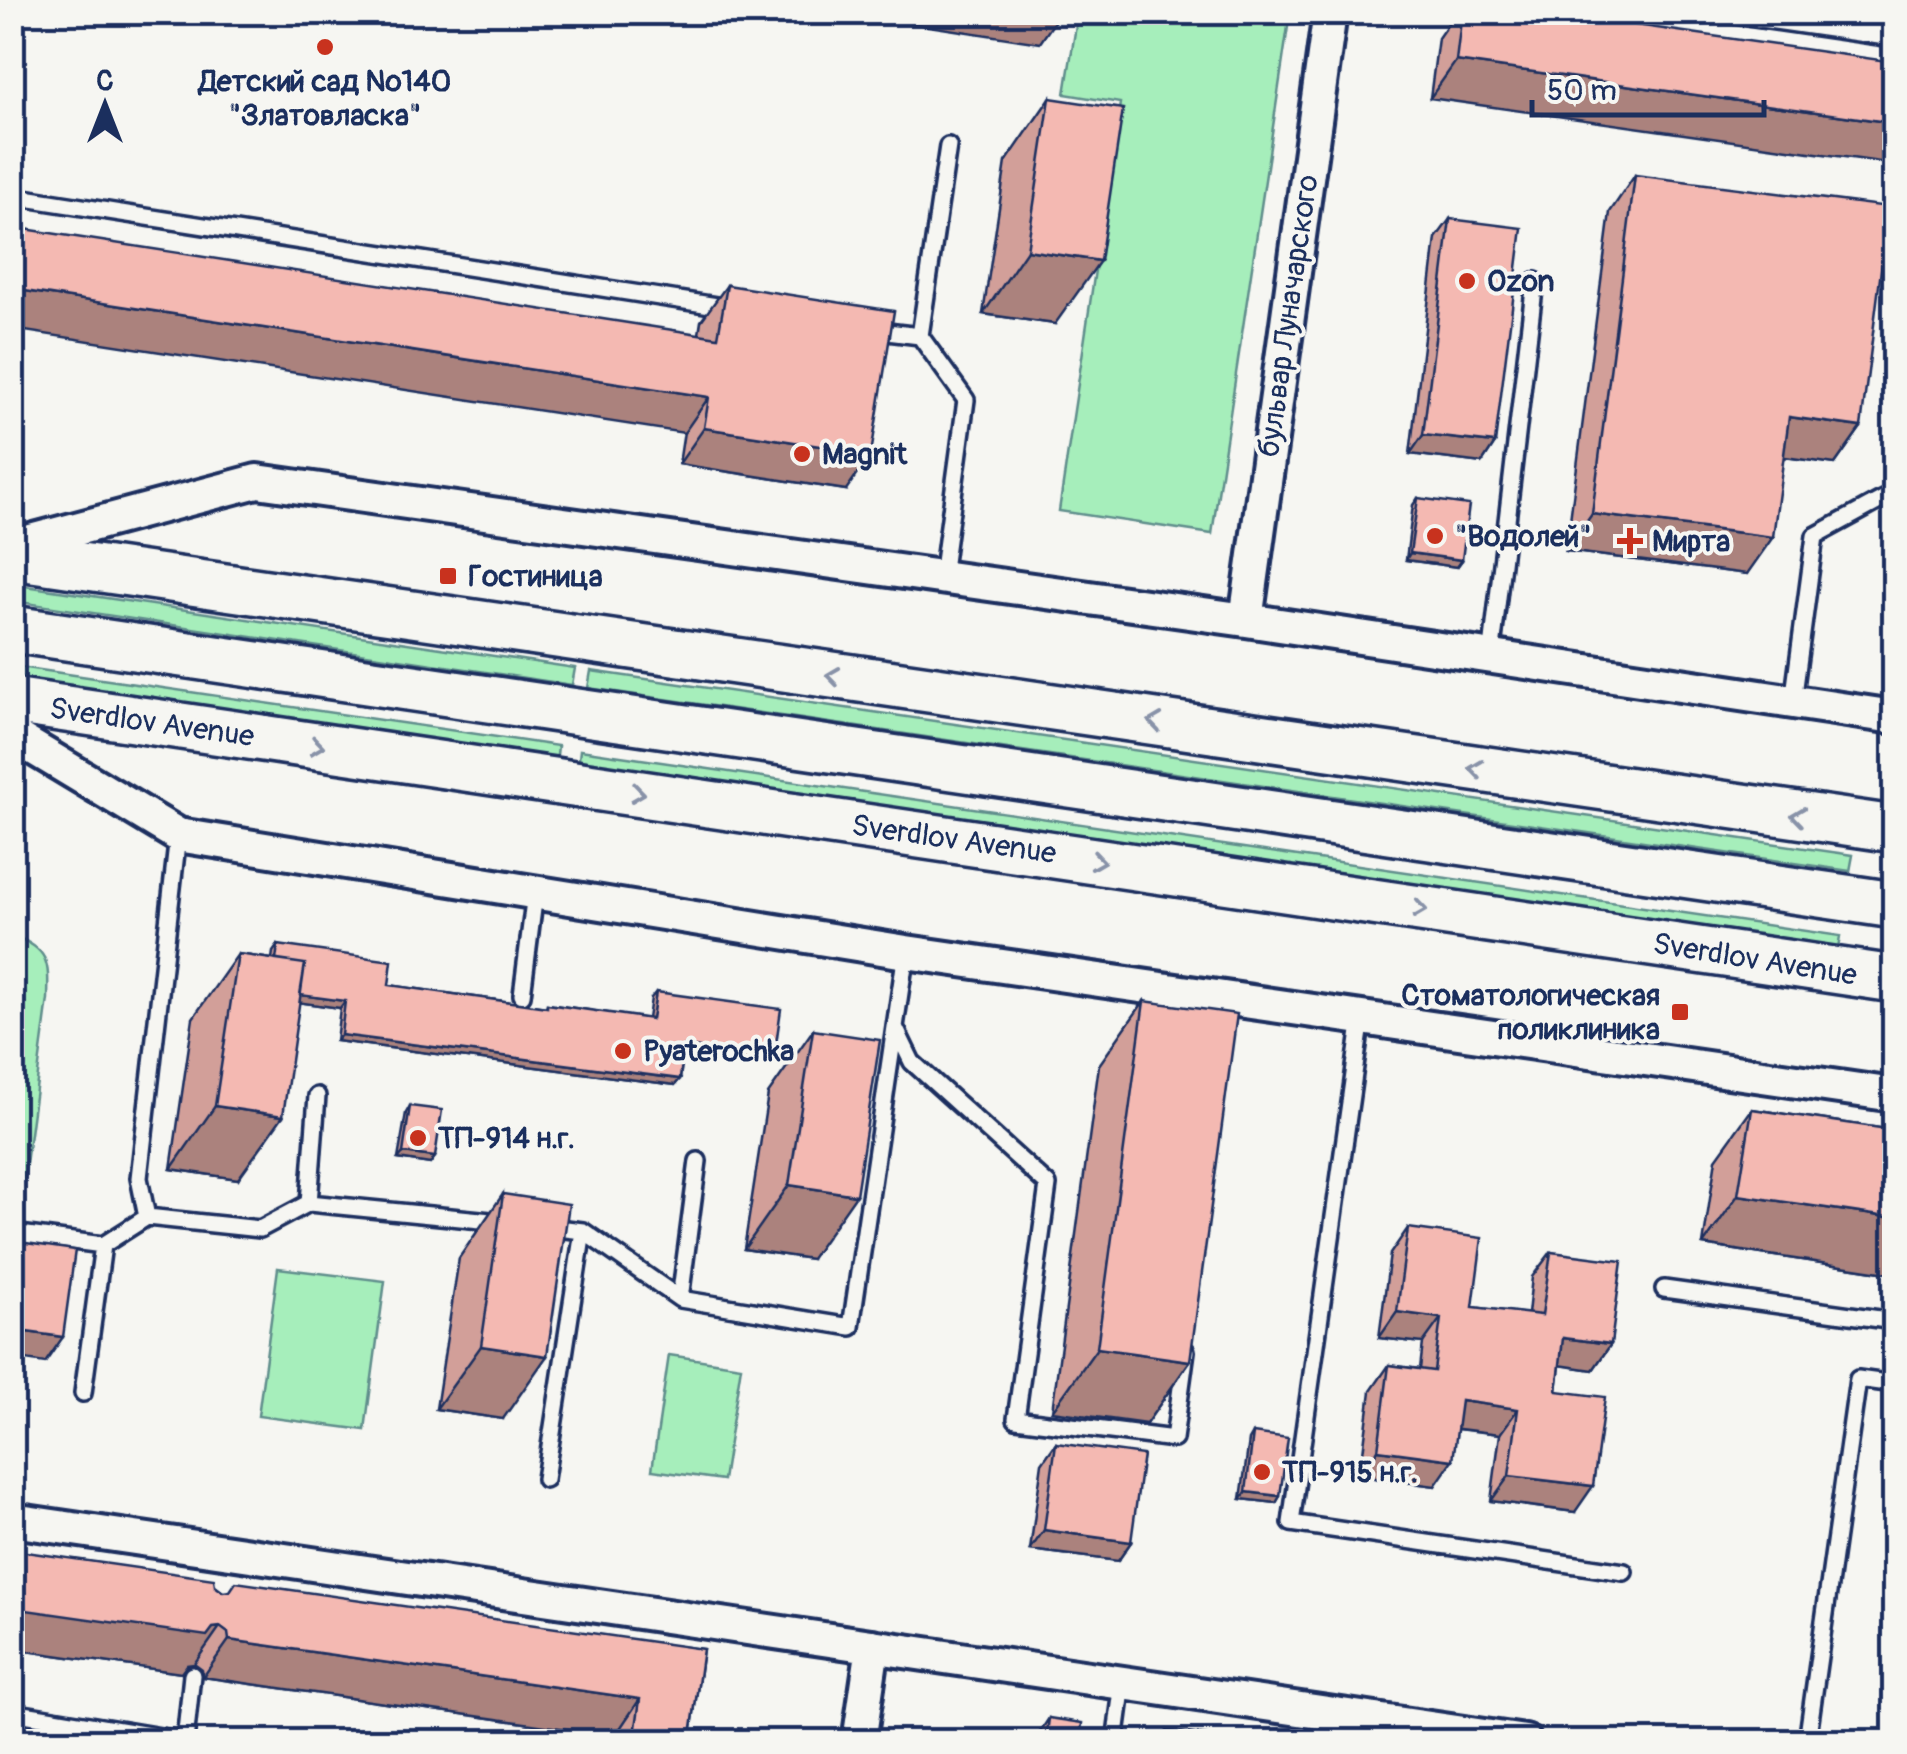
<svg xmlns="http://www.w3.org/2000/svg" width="1907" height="1754" viewBox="0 0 1907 1754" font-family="Pangolin,sans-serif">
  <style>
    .green { fill: #a6eebb; stroke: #608e8c; stroke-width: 2.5 }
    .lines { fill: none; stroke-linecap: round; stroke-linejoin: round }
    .lane-casing { stroke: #1b2f5e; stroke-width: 22 }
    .street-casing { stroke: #1b2f5e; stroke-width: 40 }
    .secondary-casing { stroke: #1b2f5e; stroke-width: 52 }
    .lane { stroke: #f6f6f2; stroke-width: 15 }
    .street { stroke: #f6f6f2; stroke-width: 32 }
    .secondary { stroke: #f6f6f2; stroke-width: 45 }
    .wall { fill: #d29f99; stroke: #1b2f5e; stroke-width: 2.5 }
    .shaded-wall { fill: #ab827d; stroke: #1b2f5e; stroke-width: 2.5 }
    .building { fill: #f4b9b2; stroke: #1b2f5e; stroke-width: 2.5 }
    .oneway { stroke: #8892a8 }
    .poi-dot { fill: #c8321e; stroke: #f6f6f2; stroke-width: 4 }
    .labels { text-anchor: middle; stroke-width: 8; stroke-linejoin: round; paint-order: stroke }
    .poi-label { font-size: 30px; font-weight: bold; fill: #1b2f5e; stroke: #f6f6f2; text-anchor: start }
    .street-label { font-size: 30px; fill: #1b2f5e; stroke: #f6f6f2 }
  </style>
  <rect width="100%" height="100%" fill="#f6f6f2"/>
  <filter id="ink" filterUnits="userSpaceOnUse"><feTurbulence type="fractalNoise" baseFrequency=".01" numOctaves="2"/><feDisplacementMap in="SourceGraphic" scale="20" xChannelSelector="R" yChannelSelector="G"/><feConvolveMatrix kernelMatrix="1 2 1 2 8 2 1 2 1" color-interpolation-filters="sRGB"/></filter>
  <g filter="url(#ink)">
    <path class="green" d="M1078 13H1290L1212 534 1059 511 1120 103 1065 94Z
      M12 584 575 668 572 685 13 601Z
      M13 666 558 746 556 764 13 684Z
      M591 671 1853 855 1850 871 588 688Z
      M580 750 1840 936 1837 954 578 768Z
      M13 935C49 951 49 960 48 999L24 1179 13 1203Z
      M278 1268 385 1281 365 1430 258 1416Z
      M669 1355 741 1366 723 1480 652 1470Z"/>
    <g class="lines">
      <g class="lane-casing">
        <path id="lane" d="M1583 12 1894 57
          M12 196 730 308
          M871 330 920 336 966 400 942 577
          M920 336 948 146
          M1491 658 1535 281
          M1793 702 1815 536 1894 493
          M178 835 139 1178 147 1217 260 1229 309 1203
          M522 995 535 893
          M1362 1017 1291 1523 1624 1572
          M895 1027 912 1062 1048 1185 1016 1419 1174 1439 1186 1351
          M317 1096 309 1203 501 1222
          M549 1227 583 1231 680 1299 851 1327 906 952
          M12 1233 103 1245 147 1217
          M1664 1289 1894 1321
          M680 1299 698 1161
          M83 1393 103 1245
          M545 1479 583 1231
          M12 1712 185 1741 192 1675
          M1115 1742 1123 1683
          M1807 1742 1858 1379 1894 1384"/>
      </g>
      <g class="street-casing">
        <path id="street" d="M12 546 257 481 1246 620 1894 717
          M1246 620 1330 12
          M12 735 178 835 906 952 1894 1095
          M12 1520 1525 1742
          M859 1742 873 1646"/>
      </g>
      <g class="secondary-casing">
        <path id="secondary" d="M12 556 1894 829
          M12 629 1894 905
          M12 701 1894 979"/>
      </g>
      <use href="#lane" class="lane"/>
      <use href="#street" class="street"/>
      <use href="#secondary" class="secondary"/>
    </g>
    <path class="wall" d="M1456 12H1545L1430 98 1438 38Z
      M1050 98 1055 324 983 314 1006 162Z
      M1635 175 1861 427 1835 464 1784 457 1747 574 1566 551 1610 212Z
      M1450 219 1495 443 1482 463 1410 454 1436 238Z
      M727 285 846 490 679 464 701 321Z
      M1418 498 1462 560 1457 567 1406 560 1413 505Z
      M278 945 389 985 546 1007 547 1004 648 1019 651 998 656 992 769 1065 683 1053 680 1079 675 1085 336 1041 340 1008 299 1002 238 1179 171 1169 193 1018 238 954 272 959 273 952Z
      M1144 1001 1190 1361 1146 1424 1052 1411 1099 1065Z
      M813 1030 811 1259 744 1249 768 1094Z
      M410 1106 435 1157 430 1164 398 1159 406 1113Z
      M1752 1109 1894 1130V1274L1703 1245 1716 1159Z
      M503 1194V1419L436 1409 459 1258Z
      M1408 1228 1473 1307 1528 1314 1532 1277 1551 1252 1611 1344 1593 1370 1560 1365 1557 1391 1575 1512 1491 1501 1500 1434 1457 1429 1435 1486 1360 1476 1371 1391 1389 1365 1420 1369 1423 1343 1379 1338 1390 1254Z
      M1253 1433 1280 1496 1276 1503 1241 1499 1249 1440Z
      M1056 1443 1131 1542 1118 1561 1030 1550 1042 1463Z
      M12 1550 215 1586 223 1592 703 1649 690 1742H614L615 1736 203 1677 202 1670 194 1664 187 1665 181 1673 12 1649Z
      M1894 1557V1623L1886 1622Z
      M1049 1718 1080 1742H1035L1036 1738Z"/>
    <path class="shaded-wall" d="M836 12H1061L1040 43Z
      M1456 61 1894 123V164L1430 98Z
      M1027 250 1100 261 1055 324 983 314Z
      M12 289 709 397 684 433 12 329Z
      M1789 417 1861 427 1835 464 1763 454Z
      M704 428 871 454 846 490 679 464Z
      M1423 435 1495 443 1482 463 1410 454Z
      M1592 514 1773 537 1747 574 1566 551Z
      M1410 553 1462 560 1457 567 1406 560Z
      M272 991 345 1001 340 1008 267 998Z
      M341 1035 680 1079 675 1085 336 1041Z
      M684 1046 774 1058 769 1065 680 1052Z
      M215 1106 283 1116 238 1179 171 1169Z
      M403 1153 435 1157 430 1164 398 1159Z
      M789 1185 856 1195 811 1259 744 1249Z
      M1738 1195 1894 1218V1274L1703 1245Z
      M1397 1312 1441 1318 1423 1343 1379 1338Z
      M12 1330 63 1337 45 1363 12 1358Z
      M1563 1338 1611 1344 1593 1370 1545 1363Z
      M481 1346 547 1356 503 1419 436 1409Z
      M1097 1348 1190 1361 1146 1424 1052 1411Z
      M1461 1401 1518 1409 1500 1434 1443 1427Z
      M1378 1450 1453 1460 1435 1486 1360 1476Z
      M1509 1476 1593 1486 1575 1512 1491 1501Z
      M1246 1492 1280 1496 1276 1503 1241 1499Z
      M1044 1530 1131 1542 1118 1561 1030 1550Z
      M12 1608 213 1628 220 1627 194 1664 187 1665 181 1673 12 1649Z
      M1894 1609V1623L1886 1622Z
      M229 1640 640 1699 615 1736 203 1677Z"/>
    <path class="building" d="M1462 12H1545L1894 62V123L1456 61Z
      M1050 98 1123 109 1100 261 1027 250Z
      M1635 175 1889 207 1861 427 1789 417 1773 537 1592 514Z
      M1450 219 1522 228 1495 443 1423 435Z
      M12 227 718 337 727 285 894 311 871 454 704 428 709 397 12 289Z
      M1418 498 1469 505 1462 560 1410 553Z
      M278 945 392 961 389 985 547 1007V1004L652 1019 656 992 781 1009 774 1058 684 1046 680 1079 341 1035 345 1001 300 995 305 964 276 960Z
      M238 954 305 964 283 1116 215 1106Z
      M1144 1001 1237 1014 1190 1361 1097 1348Z
      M813 1030 880 1040 856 1195 789 1185Z
      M410 1106 442 1110 435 1157 403 1153Z
      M1752 1109 1894 1130V1218L1738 1195Z
      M503 1194 569 1204 547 1356 481 1346Z
      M1408 1228 1482 1238 1473 1307 1542 1315 1551 1252 1622 1261 1611 1344 1563 1338 1557 1391 1605 1397 1593 1486 1509 1476 1518 1409 1461 1401 1453 1460 1378 1450 1389 1365 1434 1371 1441 1318 1397 1312Z
      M12 1241 75 1250 63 1337 12 1330Z
      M1253 1433 1288 1438 1280 1496 1246 1492Z
      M1056 1443 1143 1455 1131 1542 1044 1530Z
      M12 1550 214 1579 215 1586 223 1592 230 1591 236 1582 703 1649 690 1742H634L640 1699 229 1640 228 1633 220 1627 213 1628 207 1636 12 1608Z
      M1049 1718 1082 1723 1080 1742H1046Z
      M1167 1730 1247 1742H1165Z"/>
    <defs><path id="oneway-chevron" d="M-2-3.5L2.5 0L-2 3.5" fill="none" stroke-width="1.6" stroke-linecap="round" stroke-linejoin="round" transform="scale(2.5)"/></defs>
    <g class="oneway">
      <use href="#oneway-chevron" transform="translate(833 676) rotate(-172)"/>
      <use href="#oneway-chevron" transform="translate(1155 722) rotate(-172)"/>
      <use href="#oneway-chevron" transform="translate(317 746) rotate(8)"/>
      <use href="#oneway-chevron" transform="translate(1476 769) rotate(-172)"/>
      <use href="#oneway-chevron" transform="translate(638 793) rotate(8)"/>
      <use href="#oneway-chevron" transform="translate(1798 816) rotate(-172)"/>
      <use href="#oneway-chevron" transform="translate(1098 861) rotate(8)"/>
      <use href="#oneway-chevron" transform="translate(1420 909) rotate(8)"/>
    </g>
  </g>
  <g class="poi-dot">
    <circle cx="325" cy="47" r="10"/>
    <circle cx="1467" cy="281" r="10"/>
    <circle cx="802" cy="454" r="10"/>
    <circle cx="1435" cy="536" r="10"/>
    <path d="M1625 526h10v10h10v10h-10v10h-10v-10h-10v-10h10z"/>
    <rect x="438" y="566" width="20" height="20" rx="5"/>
    <rect x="1670" y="1002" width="20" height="20" rx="5"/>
    <circle cx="623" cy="1051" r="10"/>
    <circle cx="418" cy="1138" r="10"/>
    <circle cx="1262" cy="1472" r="10"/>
  </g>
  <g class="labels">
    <g class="poi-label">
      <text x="325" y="91" text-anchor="middle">Детский сад №140<tspan x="325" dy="34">"Златовласка"</tspan></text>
      <text x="1487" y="291">Ozon</text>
      <text x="822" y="464">Magnit</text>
      <text x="1455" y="546">"Водолей"</text>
      <text x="1652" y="551">Мирта</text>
      <text x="468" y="586">Гостиница</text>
      <text x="1660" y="1005" text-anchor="end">Стоматологическая<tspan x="1660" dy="34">поликлиника</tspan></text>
      <text x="643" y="1061">Pyaterochka</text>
      <text x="438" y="1148">ТП-914 н.г.</text>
      <text x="1282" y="1482">ТП-915 н.г.</text>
    </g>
    <g class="street-label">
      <text transform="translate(1288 316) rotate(-82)" y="10">бульвар Луначарского</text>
      <text transform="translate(152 722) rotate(8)" y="10">Sverdlov Avenue</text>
      <text transform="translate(954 839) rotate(8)" y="10">Sverdlov Avenue</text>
      <text transform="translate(1755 959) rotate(9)" y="10">Sverdlov Avenue</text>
    </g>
  </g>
  <rect width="1907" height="1754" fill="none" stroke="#f6f6f2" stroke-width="50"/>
  <rect x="25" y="25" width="1857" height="1704" fill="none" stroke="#1b2f5e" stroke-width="4" filter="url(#ink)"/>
  <g transform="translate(105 105)" stroke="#f6f6f2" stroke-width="8" paint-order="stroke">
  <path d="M0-8L18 38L0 25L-18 38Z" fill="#1b2f5e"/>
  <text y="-15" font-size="28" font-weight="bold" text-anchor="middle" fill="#1b2f5e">С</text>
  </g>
  <path d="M1532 100v15h232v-15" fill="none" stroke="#1b2f5e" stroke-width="5"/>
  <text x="1547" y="100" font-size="30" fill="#1b2f5e" stroke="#f6f6f2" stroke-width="8" paint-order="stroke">50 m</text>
</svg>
